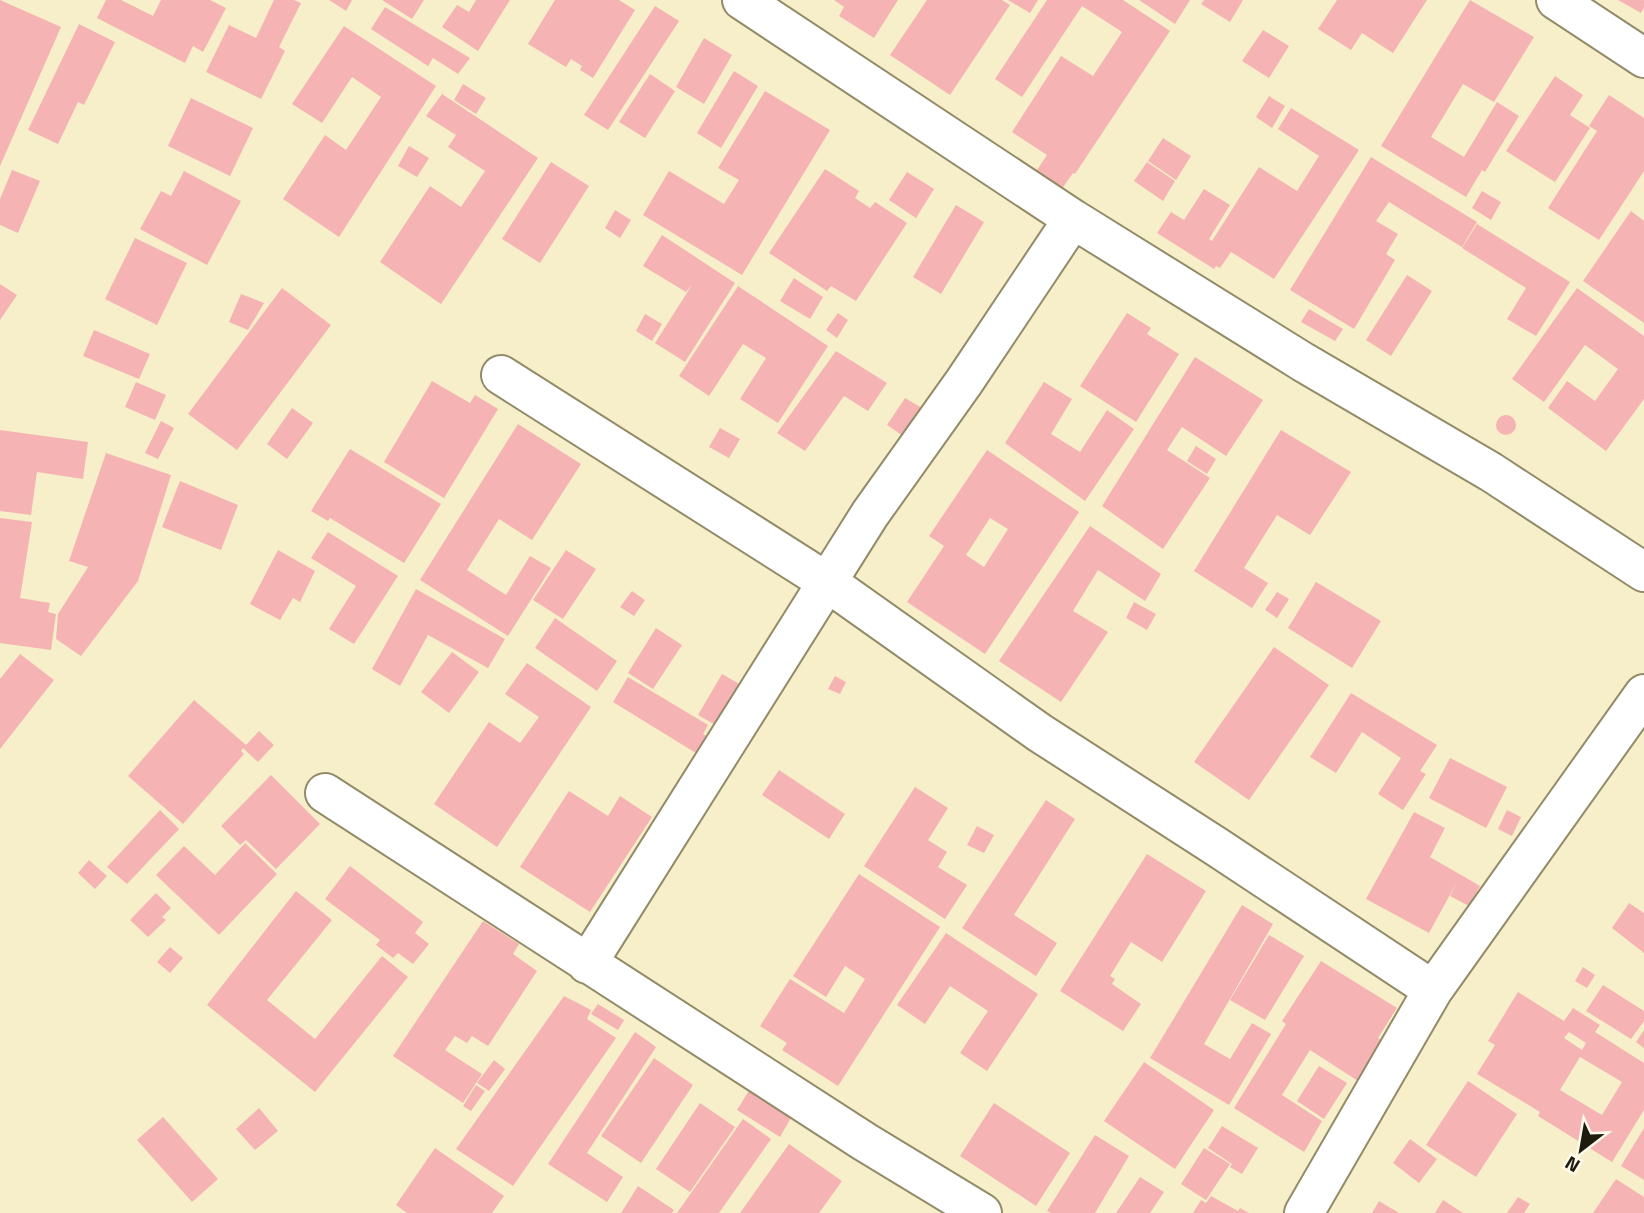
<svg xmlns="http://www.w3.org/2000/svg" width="1644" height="1213" viewBox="0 0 1644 1213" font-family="'Titillium Web',sans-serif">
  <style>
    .building { fill: #f5b4b3; fill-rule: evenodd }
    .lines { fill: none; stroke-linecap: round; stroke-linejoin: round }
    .street-casing { stroke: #928b69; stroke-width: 42 }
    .street { stroke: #fff; stroke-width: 38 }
  </style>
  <rect width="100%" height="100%" fill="#f6efc9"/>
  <path class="building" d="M0 0 61 27 0 166Z
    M106 0H121L153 16 161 0H210L226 8 203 52 193 46 185 63 97 18Z
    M274 0H294L301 3 279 47 285 51 261 99 206 72 229 25 256 38Z
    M329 0H352L346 11Z
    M382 0H424L412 19Z
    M476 0H510L478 51 442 27 457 5 469 12Z
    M555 0H619L635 10 593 78 580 70 582 66 571 59 566 67 528 44Z
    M834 0H898L874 38 839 16 844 7Z
    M927 0H1002L1010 5 950 95 890 55Z
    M1008 0H1038L1030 13Z
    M1047 0H1123L1170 31 1075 174 1073 173 1059 193 1033 176 1047 155 1012 132 1061 56 1093 76 1122 32 1082 6 1022 97 995 79Z
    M1139 0H1190L1175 24Z
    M1204 0H1243L1230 22 1201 4Z
    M1337 0H1427L1393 53 1362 33 1351 50 1318 29Z
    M1470 0 1534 37 1494 102 1463 84 1431 137 1464 157 1497 102 1519 116 1485 172 1482 170 1466 197 1381 146Z
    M1618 0H1644V7L1641 13Z
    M655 6 679 21 608 130 584 115Z
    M385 7 470 58 458 74 433 58 428 66 371 29Z
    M79 24 115 42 84 105 78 102 58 144 28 130Z
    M344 26 436 86 339 237 283 199 325 135 346 150 381 97 352 77 322 123 292 104Z
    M1263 30 1289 46 1269 78 1242 61Z
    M704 38 732 55 704 104 676 87Z
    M734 71 758 86 721 148 697 133Z
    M650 74 675 91 645 138 619 122Z
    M1555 76 1583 95 1570 115 1590 128 1555 182 1506 151Z
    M463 84 486 98 476 114 454 100Z
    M765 91 830 130 742 275 643 215 669 171 724 204 739 180 718 168Z
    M442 94 538 158 441 304 380 262 430 186 461 207 485 171 448 147 456 135 426 116Z
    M1609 95 1644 118V171L1599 240 1548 208 1597 131 1589 126Z
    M1269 96 1285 106 1272 128 1256 117Z
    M191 98 253 128 230 176 168 146Z
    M1291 108 1359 150 1274 279 1231 252 1220 268 1216 266 1214 269 1157 233 1171 212 1184 220 1204 189 1230 205 1209 239 1212 241 1259 167 1297 191 1319 156 1278 129Z
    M1163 138 1191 156 1176 180 1148 161Z
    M409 146 429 158 417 177 398 166Z
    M1371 157 1477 222 1462 247 1389 202 1376 221 1398 234 1386 254 1395 260 1354 329 1290 290Z
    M551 162 589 186 540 263 502 239Z
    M1147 162 1175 181 1163 201 1134 181Z
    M825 169 859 191 855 198 870 208 875 202 907 223 856 301 831 286 827 291 769 253Z
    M12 170 40 181 18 233 0 225V199Z
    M184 171 241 201 207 265 140 229 161 191 171 196Z
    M907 172 934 189 916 218 889 200Z
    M1482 191 1501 202 1491 220 1472 208Z
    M956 205 984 222 941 294 913 277Z
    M615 210 631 220 620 238 605 228Z
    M1631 211 1644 221V323L1583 281Z
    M1477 224 1570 282 1536 336 1507 319 1526 288 1462 248Z
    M662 235 735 283 685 362 655 343 692 285 686 292 643 266Z
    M135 238 187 263 157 325 105 299Z
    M1407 275 1432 291 1391 356 1366 340Z
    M794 278 823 297 810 319 780 301Z
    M0 284 17 295 0 320Z
    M738 286 828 346 778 423 740 399 766 358 743 344 709 396 679 376Z
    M282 288 331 325 237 450 188 414Z
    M1577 288 1644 336V399L1606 451 1548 408 1567 381 1595 401 1618 369 1585 345 1544 402 1512 379Z
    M241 294 264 303 248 330 229 322Z
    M1309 309 1343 329 1335 341 1301 322Z
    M838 313 848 320 837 338 826 330Z
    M1127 313 1151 328 1147 334 1179 354 1136 422 1080 386Z
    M645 314 662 324 652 341 636 331Z
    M94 330 150 354 139 379 83 356Z
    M836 351 887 383 868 411 844 396 805 451 777 433Z
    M1195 357 1263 400 1226 456 1182 427 1167 450 1210 478 1163 549 1102 506Z
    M432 381 470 403 475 395 498 409 444 498 384 462Z
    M136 382 166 395 155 420 125 407Z
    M1044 382 1072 399 1051 434 1080 452 1107 410 1134 429 1085 501 1005 443Z
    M905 398 927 411 909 440 887 425Z
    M292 408 313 423 287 459 267 444Z
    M1496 425a10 10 0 1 1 20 0a10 10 0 1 1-20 0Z
    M161 421 174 428 158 459 145 453Z
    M518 424 581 464 532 540 499 519 467 570 506 595 530 556 551 568 508 636 420 580Z
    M720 428 740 439 729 458 709 447Z
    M0 430 88 442 83 479 37 472 31 515 0 511Z
    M1281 430 1351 472 1310 535 1277 515 1244 568 1268 583 1252 608 1194 571Z
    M1196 446 1216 459 1207 474 1187 461Z
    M350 449 441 504 404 563 330 518 328 521 311 511Z
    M987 450 1079 512 985 654 907 602 944 546 929 536ZM990 518 1008 529 984 567 966 555Z
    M106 453 171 475 138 581 81 656 56 639 58 614 88 567 69 561Z
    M180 481 238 505 221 550 162 527Z
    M0 518 32 522 20 598 50 603 48 612 56 614 51 650 0 643Z
    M1090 526 1161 574 1145 601 1098 570 1073 611 1108 632 1061 702 999 661Z
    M328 532 398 576 354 644 329 629 356 586 311 558Z
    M278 550 315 571 300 602 293 598 280 620 250 604Z
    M566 550 596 569 563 619 533 600Z
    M1316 582 1381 621 1352 668 1288 628Z
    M416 589 505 639 488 668 428 635 400 686 372 669Z
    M632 591 645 600 634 616 620 607Z
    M1277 592 1289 599 1277 618 1265 610Z
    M1134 602 1156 614 1147 630 1126 618Z
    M555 618 617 661 597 691 535 648Z
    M656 628 682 645 653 689 628 673Z
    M1274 647 1329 685 1249 800 1194 762Z
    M452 652 479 672 449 713 421 692Z
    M20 654 54 680 0 749V679Z
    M527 663 591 707 497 847 434 804 489 722 520 743 539 717 505 694Z
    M722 674 750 690 726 731 698 715Z
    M835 676 846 682 840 694 828 689Z
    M628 677 708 725 703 734 715 741 704 758 613 702Z
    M1351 693 1437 745 1420 771 1426 774 1403 810 1378 794 1401 758 1362 732 1336 773 1310 757Z
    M194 700 246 745 259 731 274 745 258 762 243 748 241 751 244 754 183 824 128 776Z
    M1450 758 1507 787 1486 828 1429 798Z
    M779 770 845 814 829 839 762 795Z
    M271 775 320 824 276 869 246 840 240 845 221 826Z
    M915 787 948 808 928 840 947 852 938 867 967 885 945 919 864 866Z
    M569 791 608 816 620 796 652 817 590 912 520 867Z
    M1046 800 1075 819 1014 915 1057 943 1036 976 962 928Z
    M160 810 179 829 127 884 107 867Z
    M1507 810 1521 817 1512 836 1498 829Z
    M1414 812 1445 828 1430 857 1480 886 1469 906 1450 896 1458 880 1429 933 1366 899Z
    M977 826 994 835 984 853 967 845Z
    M245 843 277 874 219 935 156 875 184 846 215 875Z
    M1147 854 1206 891 1162 962 1131 942 1110 976 1115 979 1112 984 1141 1004 1123 1031 1060 991Z
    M89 860 107 876 95 889 78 873Z
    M350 866 423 922 415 933 429 944 413 964 398 953 393 958 376 945 380 940 325 899Z
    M859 874 940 927 838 1086 782 1050 787 1043 760 1026 790 979 844 1013 865 979 845 966 826 997 793 976Z
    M296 891 332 920 267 1000 315 1039 382 956 408 977 315 1092 207 1005Z
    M156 893 171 908 162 917 166 920 148 937 130 920Z
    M1629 903 1644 913V953L1612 928Z
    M1242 905 1273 924 1204 1044 1230 1059 1252 1023 1271 1034 1229 1105 1150 1058Z
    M483 921 519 944 513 954 537 971 488 1046 472 1036 467 1043 455 1036 445 1050 482 1074 463 1103 393 1056Z
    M946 933 1038 994 987 1071 960 1053 988 1011 950 986 925 1024 897 1005Z
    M1269 935 1304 956 1265 1020 1230 1000Z
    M170 947 183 958 170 973 157 962Z
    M1321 961 1397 1008 1378 1038 1383 1041 1358 1081 1310 1050 1282 1095 1322 1121 1304 1152 1234 1108 1286 1024 1282 1021Z
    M1583 967 1595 975 1587 988 1575 981Z
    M1603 985 1644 1011V1021L1631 1039 1586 1011Z
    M1518 992 1564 1021 1573 1008 1600 1025 1595 1032 1644 1063V1110L1612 1162 1538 1116 1540 1112 1477 1074 1495 1045 1488 1041ZM1569 1032 1586 1043 1582 1050 1564 1038ZM1580 1057 1622 1082 1602 1115 1560 1090Z
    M564 996 591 1010 587 1019 616 1038 513 1186 456 1149Z
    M598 1004 624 1020 618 1030 591 1014Z
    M1644 1030V1048L1636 1042Z
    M635 1032 656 1047 587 1153 623 1177 607 1202 548 1164Z
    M654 1058 693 1085 641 1163 601 1136Z
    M494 1060 505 1069 489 1091 477 1083Z
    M1144 1062 1214 1110 1175 1169 1104 1121Z
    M1319 1066 1347 1083 1324 1119 1297 1101Z
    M1468 1081 1517 1114 1476 1177 1426 1145Z
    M476 1085 485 1091 471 1111 463 1106Z
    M750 1089 792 1116 780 1137 737 1110Z
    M700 1103 735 1127 690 1192 656 1169Z
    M994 1103 1070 1153 1036 1206 960 1156Z
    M259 1108 278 1131 255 1150 236 1129Z
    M163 1117 218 1179 192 1202 137 1140Z
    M743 1119 771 1139 719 1213H677Z
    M1222 1126 1258 1148 1242 1174 1230 1167 1232 1164 1208 1148Z
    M1644 1128V1180L1621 1166Z
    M1095 1135 1129 1156 1095 1213H1051L1047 1211Z
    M1410 1139 1437 1159 1419 1183 1393 1163Z
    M789 1144 842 1181 819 1213H740Z
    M435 1148 504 1196 492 1213H407L396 1205Z
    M1204 1148 1230 1164 1206 1200 1181 1184Z
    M1140 1177 1164 1192 1150 1213H1116Z
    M1616 1179 1644 1197V1213H1593Z
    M638 1186 674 1210 672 1213H621Z
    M1211 1196 1238 1211 1240 1208 1249 1213H1193L1201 1200 1206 1203Z
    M1518 1197 1530 1204 1524 1213H1507Z
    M1443 1200 1463 1213H1435Z
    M1379 1201 1399 1213H1372Z"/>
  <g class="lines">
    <g class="street-casing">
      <path id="street" d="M742 0 1073 219 1303 362 1491 472 1644 572
        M1556 0 1644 58
        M501 375 827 582 1040 733 1217 847 1433 990
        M325 793 865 1142 982 1213
        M587 964 870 514 964 382 1073 219
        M1304 1213 1433 990 1644 694"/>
    </g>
    <use href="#street" class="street"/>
  </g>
  <g transform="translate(1581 1150) rotate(211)" stroke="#fefbec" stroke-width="5" paint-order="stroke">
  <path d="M0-5L12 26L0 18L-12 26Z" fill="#1e1b0e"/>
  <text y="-10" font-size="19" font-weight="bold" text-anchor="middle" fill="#1e1b0e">N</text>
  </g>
</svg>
